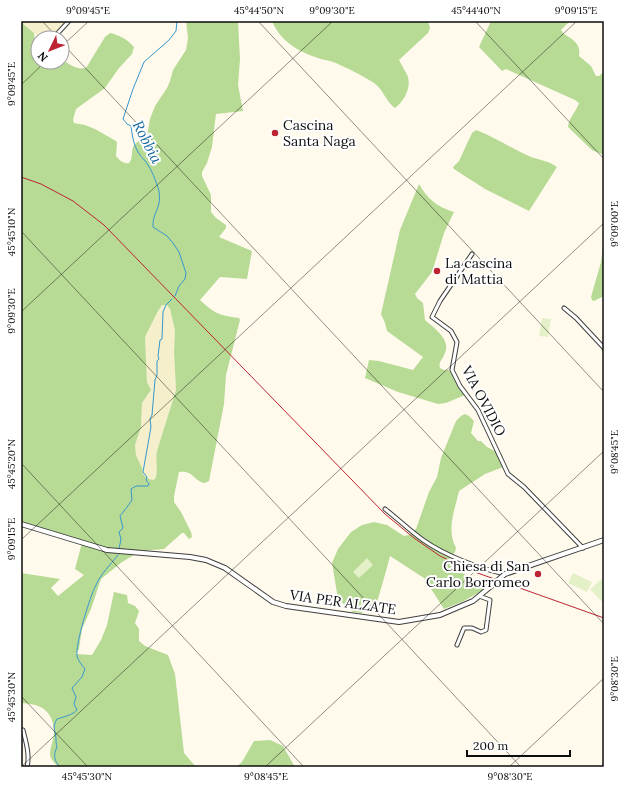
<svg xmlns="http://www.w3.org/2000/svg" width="625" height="788" viewBox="0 0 625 788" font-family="Lora,serif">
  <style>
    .farmland { fill: #f5efcc }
    .forest { fill: #b7da95; fill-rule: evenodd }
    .pitch { fill: #e4f0c7 }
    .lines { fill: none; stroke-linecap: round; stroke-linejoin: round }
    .stream { stroke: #3798ce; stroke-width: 1 }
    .minor-casing { stroke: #3f3f3f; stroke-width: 5 }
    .tertiary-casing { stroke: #3f3f3f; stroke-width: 6 }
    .minor { stroke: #fff; stroke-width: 3 }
    .tertiary { stroke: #fff; stroke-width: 4 }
    .rail { stroke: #bd2432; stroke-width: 1 }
    .tertiary-bridge-casing { stroke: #3f3f3f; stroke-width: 6; stroke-linecap: butt }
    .tertiary-bridge { stroke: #fff; stroke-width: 4 }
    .ticks { fill: none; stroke: #0c0c0c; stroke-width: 1; stroke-opacity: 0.45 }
    .poi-dot { fill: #bd2432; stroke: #fff; stroke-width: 1.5 }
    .labels { text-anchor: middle; stroke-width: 4; stroke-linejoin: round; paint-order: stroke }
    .poi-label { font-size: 14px; fill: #0c0c0c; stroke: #fff; text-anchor: start }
    .street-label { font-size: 14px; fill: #0c0c0c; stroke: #fff }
    .water-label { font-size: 15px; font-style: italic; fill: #15689e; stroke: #fff }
    .neatline { fill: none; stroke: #0c0c0c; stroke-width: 1.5 }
    .ticks-label { font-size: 10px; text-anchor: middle; fill: #0c0c0c }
  </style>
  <rect width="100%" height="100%" fill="#fffaec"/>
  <path class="farmland" d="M24 21H65L52 38H40L22 23Z
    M162 305H168L170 309 175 330 174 352 176 390 157 451V474L155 479 152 480 147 478 143 474 142 468 136 455 135 445 141 427 142 403 150 392V387L147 382V379L145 337 158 311Z"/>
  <path class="forest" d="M21 21H25L23 24 34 33 35 43 38 48V62H62V60C70 64 76 70 86 68L105 37 110 33C119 35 127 39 134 47L132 54 119 68 105 88 76 109 73 120 74 123 85 125 95 129 116 141 117 143 116 156C120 161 124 164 129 163 134 157 130 149 135 144 138 141 143 139 147 137L150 119 155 106 167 88 170 81 173 70 186 50 188 38 186 21H238L240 59 238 85 243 111 216 114 212 147 207 163 202 172V176L211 195V212L216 218 226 225V228L219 237 252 251 247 279 220 277 200 300C215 314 219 315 239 318L240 320 226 375 224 404 209 481 205 483C194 482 194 470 179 472L174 496V502L181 512 191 532 192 537 189 539 184 533H182L164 549 141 551 122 562 101 579 91 609 82 629 79 649 76 654 92 655 101 640 107 625 114 592 127 595 128 603 135 606 139 611 135 623 139 629V641L145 646 168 655 175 674 184 753 196 767H59C55 764 50 759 50 754 50 747 54 739 54 732 53 710 41 704 21 703V573L60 579 51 588 58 596 84 575 75 569 82 543 21 526ZM162 305H167L170 309 175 330 174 352 176 390 157 451C155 460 159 471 155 479L152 480 147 478 143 474 142 468 136 455 135 445 141 427 142 403 151 390 147 382 145 337 158 311Z
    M272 21H428L430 28 428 33 399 60C402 66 406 72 408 77 411 89 404 101 395 108 386 102 384 90 374 83 365 77 344 66 333 62 328 60 323 60 318 58 299 52 280 41 272 21Z
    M491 21H570L561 30C565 38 582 39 579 56L591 66 596 76H599L604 72V155L592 150 568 127C569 117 576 112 579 103L575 100 506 69 502 71 479 47Z
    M476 130C495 137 512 149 531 157 540 160 549 161 557 167L529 211 485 189 454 169 453 167 459 161 472 133Z
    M419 184C427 199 438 207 454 212L444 233 432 272 415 294 417 298 423 303 425 320C434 328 451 339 445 353 443 359 438 362 440 368L444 370H449L456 382 465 395 446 403 438 404 398 392 365 378 369 360 379 361 413 370 423 357 387 331 385 323 381 314 400 230Z
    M604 239V296L594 301 592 300 591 297 601 262Z
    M465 414 469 416 474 421 471 433 478 441H481L487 447 502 455 506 466 485 474 459 491C455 510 446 529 456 548L455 552 448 561C454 571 479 582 491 585L464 601 444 609 424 578 390 556C385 576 379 594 374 613L363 611 362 613 353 612 338 599 332 563 338 549 351 532 362 525 374 522 387 525 404 536 409 535 416 529 429 492 437 477 441 458 456 421 461 416Z
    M270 740 283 746 295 767H236L242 762 254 741Z"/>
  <path class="pitch" d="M542 318 551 319 548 337 539 336Z
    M367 558 373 565 359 578 353 572Z
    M573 573 592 582 587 592 568 583Z
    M603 578 604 579V604L590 589Z"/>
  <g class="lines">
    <path class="stream" d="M175 296 179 286 185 279 186 273 179 252 173 243 167 236 153 227C152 213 162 208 159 191 156 181 152 170 146 162 143 158 139 155 137 150 133 142 132 134 131 126L127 124 123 119 133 89 144 62 169 40 176 31 177 21
      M119 549 121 539 119 532 123 528 120 516C124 511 128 506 132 500L131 489 136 486H148L149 484 146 480 147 477 143 472 151 427 150 419 152 415 155 380 157 375V361L159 359 158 356 160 340 162 339 163 312 166 305 172 299
      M60 767C54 761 53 755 57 747 56 743 56 742 56 738 55 730 52 727 57 719 63 717 73 715 77 710L74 704 76 697 72 688 82 677 85 669C82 665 78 661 77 656 75 645 90 596 96 585 101 574 110 565 118 555"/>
    <g class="minor-casing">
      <path id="minor" d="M57 34 69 21
        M472 254 440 301 432 317 451 331 457 342 452 370 460 386 478 410 508 474 524 487 583 548
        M564 308 576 318 604 348
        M385 509C398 519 410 531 423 540 446 556 478 568 505 574
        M457 645 464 628H472L481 632 486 630 490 600 479 596
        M23 730C26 742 30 755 27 767"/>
    </g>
    <g class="tertiary-casing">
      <path id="tertiary" d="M21 524 107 550 190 557 206 560 225 568 266 597 273 602 286 606 399 622 440 615 473 601 490 587
        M505 574 604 540"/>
    </g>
    <use href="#minor" class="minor"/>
    <use href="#tertiary" class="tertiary"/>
    <path class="rail" d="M21 177 41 184 73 201 104 225 385 514 414 538 440 556 472 571 604 618"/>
    <g class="tertiary-bridge-casing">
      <path id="tertiary-bridge" d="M490 587 505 574"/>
    </g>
    <use href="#tertiary-bridge" class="tertiary-bridge"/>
  </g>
  <path class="ticks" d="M42 21 58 38M258 21 604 392M475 21 604 159M62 43 604 624M62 46 89 21M21 85 45 62M21 231 521 767M21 312 333 21M21 463 304 767M21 540 577 21M21 696 88 767M21 767 604 223M265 767 604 451M509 767 604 678"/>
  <g class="poi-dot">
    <circle cx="275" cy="133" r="4"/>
    <circle cx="437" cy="271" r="4"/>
    <circle cx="538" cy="574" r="4"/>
  </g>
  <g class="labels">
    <g class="poi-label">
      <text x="283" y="130">Cascina<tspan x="283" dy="16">Santa Naga</tspan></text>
      <text x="445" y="268">La cascina<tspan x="445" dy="16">di Mattia</tspan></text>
      <text x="530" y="571" text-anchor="end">Chiesa di San<tspan x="530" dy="16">Carlo Borromeo</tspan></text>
    </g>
    <g class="street-label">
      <text transform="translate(484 401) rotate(62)" y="5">VIA OVIDIO</text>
      <text transform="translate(343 602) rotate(8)" y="5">VIA PER ALZATE</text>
    </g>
    <g class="water-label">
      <text transform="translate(147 142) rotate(63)" y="5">Robbia</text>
    </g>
  </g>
  <rect width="625" height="788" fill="none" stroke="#ffffff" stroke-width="44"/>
  <g transform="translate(50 50) rotate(227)"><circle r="19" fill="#ffffff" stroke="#9e9e9e"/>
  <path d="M0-3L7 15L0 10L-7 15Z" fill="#bd2432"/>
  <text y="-6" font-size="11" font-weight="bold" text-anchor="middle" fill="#0c0c0c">N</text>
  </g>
  <path d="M467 750v6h103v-6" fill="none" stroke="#0c0c0c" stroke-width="2"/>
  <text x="473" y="750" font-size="12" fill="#0c0c0c" stroke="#ffffff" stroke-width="3" paint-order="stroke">200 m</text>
  <rect x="22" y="22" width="581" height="744" class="neatline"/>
  <g class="ticks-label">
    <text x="88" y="14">9°09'45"E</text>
    <text x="259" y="14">45°44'50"N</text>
    <text x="332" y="14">9°09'30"E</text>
    <text x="476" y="14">45°44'40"N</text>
    <text x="576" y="14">9°09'15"E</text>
    <text transform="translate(11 84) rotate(-90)" y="4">9°09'45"E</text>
    <text transform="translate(614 224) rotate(-90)" y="4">9°09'00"E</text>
    <text transform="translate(11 232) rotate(-90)" y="4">45°45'10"N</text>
    <text transform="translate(11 311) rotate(-90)" y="4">9°09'30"E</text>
    <text transform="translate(614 452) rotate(-90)" y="4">9°08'45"E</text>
    <text transform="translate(11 464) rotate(-90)" y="4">45°45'20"N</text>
    <text transform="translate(11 539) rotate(-90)" y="4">9°09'15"E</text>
    <text transform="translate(614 679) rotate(-90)" y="4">9°08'30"E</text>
    <text transform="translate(11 697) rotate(-90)" y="4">45°45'30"N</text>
    <text x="87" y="780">45°45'30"N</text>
    <text x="266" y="780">9°08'45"E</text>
    <text x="510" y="780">9°08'30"E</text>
  </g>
</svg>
